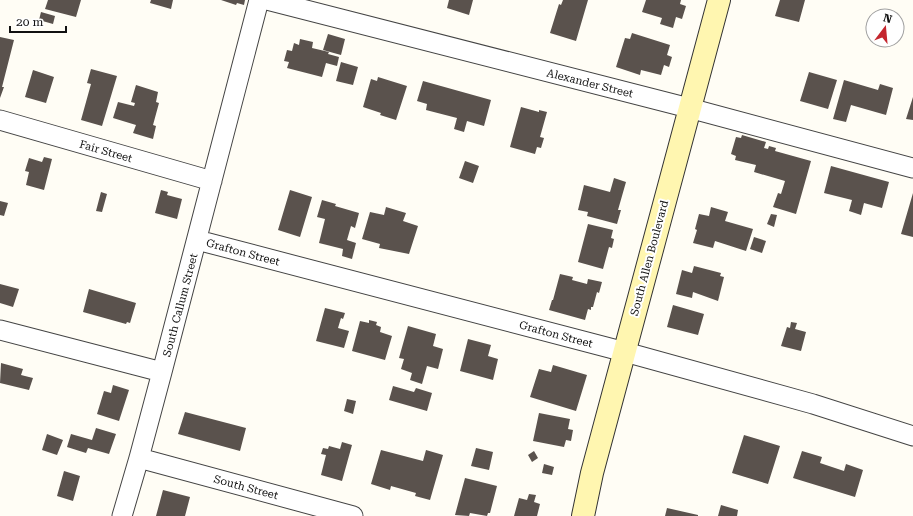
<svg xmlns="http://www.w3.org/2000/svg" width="913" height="516" viewBox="0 0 913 516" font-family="'Roboto Serif',serif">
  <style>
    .building { fill: #5a524d }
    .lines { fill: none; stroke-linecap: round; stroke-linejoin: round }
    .street-casing { stroke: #444; stroke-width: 21 }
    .secondary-casing { stroke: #333; stroke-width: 24 }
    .street { stroke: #fff; stroke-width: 19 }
    .secondary { stroke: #fff6b0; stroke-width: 22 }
    .labels { text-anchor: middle; stroke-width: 4; stroke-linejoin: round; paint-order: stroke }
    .street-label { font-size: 11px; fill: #111; stroke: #fff }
  </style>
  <rect width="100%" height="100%" fill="#fffdf5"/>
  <path class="building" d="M48 0H81L76 17 45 9Z
    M151 0H173L171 9 150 3Z
    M221 0H245L244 5 237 3 236 5Z
    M449 0H473L469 15 447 8Z
    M563 0H588L576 41 550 33 559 4 561 5Z
    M646 0H681L680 4 686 6 682 19 676 17 673 28 660 24 662 18 642 12Z
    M780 0H805L799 22 775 16Z
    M41 12 55 16 53 24 39 20Z
    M632 33 670 45 667 55 672 57 669 67 664 65 661 75 641 70 640 75 616 67 625 38 630 39Z
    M328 34 345 39 341 55 323 50Z
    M0 37 14 40 2 87H4L0 98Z
    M300 39 313 42 312 48 329 52 328 54 339 57 337 66 326 63 322 77 287 68 289 62 284 61 287 50 292 51 294 43 299 45Z
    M341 62 358 67 353 85 336 81Z
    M91 69 117 76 102 126 81 120 91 84 87 83Z
    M33 70 54 77 46 103 25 97Z
    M809 72 837 80 828 109 800 101Z
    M378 77 407 86 396 120 380 115 381 113 363 107 371 79 377 81Z
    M844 80 878 90 880 84 893 88 886 115 851 105 846 122 833 119Z
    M423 81 491 100 484 126 467 121 464 132 454 129 457 118 426 110 427 104 417 101Z
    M136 85 158 92 156 102 159 103 153 125 156 126 153 139 133 133 136 125 113 118 118 102 134 106 135 103 131 102Z
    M913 97V120L906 119Z
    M521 107 539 112V110L547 112 540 137 544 138 541 148 537 147 535 154 510 147Z
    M742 135 766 142 764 148 768 149 769 146 776 148 775 151 811 161 796 214 773 207 778 193 781 194 785 181 754 172 756 165 735 160 736 156 731 154 736 137 741 138Z
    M44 157 52 159 44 190 26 185 29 172 25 171 29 158 42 162Z
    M465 161 479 166 473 183 459 178Z
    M831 166 889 182 882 208 864 203 861 215 849 211 852 200 824 193Z
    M614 178 626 182 618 210H621L617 224 587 216 588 212 578 210 584 185 610 192Z
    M161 190 168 192 167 195 182 199 177 219 155 213Z
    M290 190 312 197 300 237 278 230Z
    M101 192 107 194 102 212 96 211Z
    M913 193V237L901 234Z
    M322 200 336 204 335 206 359 213 355 228 351 226 347 240 356 243 352 259 342 256 343 249 319 243 325 219 317 217Z
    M0 201 8 203 4 216 0 215Z
    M386 207 406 213 403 221 418 226 409 254 379 248 380 244 362 239 370 212 384 215Z
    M711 207 728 212 725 221 753 229 746 251 715 241 713 248 693 243 697 230 695 229 699 214 709 216Z
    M771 214 777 215 774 227 767 224Z
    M588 224 613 230 611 238 614 239 612 248 609 247 603 269 578 262Z
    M754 237 766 241 762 253 750 249Z
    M694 266 721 273 720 276 724 277 718 301 693 292 692 298 676 294 682 270 692 273Z
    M560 274 573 277 572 280 587 284 588 279 602 282 599 293 597 292 593 307H591V310L588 309 585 320 549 310 552 300H553Z
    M0 284 19 289 13 307 0 303Z
    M89 289 136 303 130 323 127 322 126 324 83 312Z
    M673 305 704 314 698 335 667 327Z
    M325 308 345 313 343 319 341 318 338 328 349 331 344 348 316 341Z
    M369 320 377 322 376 325 381 327 380 332 392 336 385 360 352 351 360 321 369 323Z
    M791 322 797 323 795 329 806 332 801 351 781 346 787 327 790 328Z
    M408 326 436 334 433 346 443 349 438 369 427 366 422 384 410 380 412 373 401 369 404 359 399 358Z
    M468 339 491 345 488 356 498 359 493 380 460 371Z
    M1 363 23 369 21 375 33 378 29 390 0 383Z
    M553 365 587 375 576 411 530 397 539 369 551 372Z
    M113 385 129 390 119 421 97 414 104 391 111 393Z
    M393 386 414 392 416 388 432 393 427 411 389 400Z
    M347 399 356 401 353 414 344 411Z
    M185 412 246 428 240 451 178 434Z
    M539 413 570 419 568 429 573 430 571 441 566 440 564 447 533 441Z
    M96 428 116 434 109 454 88 448 86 453 67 447 71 434 92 440Z
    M47 434 63 440 57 455 42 450Z
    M744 435 780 446 768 484 732 473Z
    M342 442 352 445 342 481 321 475 326 455 321 454 323 448 328 449 329 446 340 449Z
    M476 448 493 452 489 470 471 466Z
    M381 450 423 461 426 450 443 455 430 500 415 496 416 493 391 486 390 490 371 484Z
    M534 451 538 458 532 462 528 455Z
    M802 451 822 457 820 463 844 471 846 464 863 470 855 497 793 478Z
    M544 464 554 467 552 475 542 473Z
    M64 471 80 476 73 501 57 496Z
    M465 478 497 486 490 513H488L487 516 470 513 469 516 455 515Z
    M163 490 190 497 185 516H156Z
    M529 494 536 495 534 502 540 504 537 516H514L519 498 527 500Z
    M721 505 738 510 737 516H718Z
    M667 508 698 515V516H665Z"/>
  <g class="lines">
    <g class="street-casing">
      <path id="street" d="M267 0 689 108 913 168
        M0 120 212 181
        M197 240 625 352 813 404 913 436
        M0 330 162 372
        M139 458 353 516
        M122 516 139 458 162 372 259 0"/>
    </g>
    <g class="secondary-casing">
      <path id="secondary" d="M583 516 592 473 719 0"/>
    </g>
    <use href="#street" class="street"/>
    <use href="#secondary" class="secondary"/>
  </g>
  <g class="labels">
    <g class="street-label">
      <text transform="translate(590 83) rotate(14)" y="4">Alexander Street</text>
      <text transform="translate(106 151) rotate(16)" y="4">Fair Street</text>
      <text transform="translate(243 252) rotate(15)" y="4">Grafton Street</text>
      <text transform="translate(649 258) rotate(-75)" y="4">South Allen Boulevard</text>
      <text transform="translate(180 305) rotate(-75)" y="4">South Callum Street</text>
      <text transform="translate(556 334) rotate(15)" y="4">Grafton Street</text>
      <text transform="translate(246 487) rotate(15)" y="4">South Street</text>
    </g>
  </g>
  <g transform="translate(885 28) rotate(16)"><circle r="19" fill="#ffffff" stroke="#a0a0a0"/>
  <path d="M0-3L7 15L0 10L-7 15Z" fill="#c4262e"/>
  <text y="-6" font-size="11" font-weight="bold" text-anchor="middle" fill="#111111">N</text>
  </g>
  <path d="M10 26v6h56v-6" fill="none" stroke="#111111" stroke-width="2"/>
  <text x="16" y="26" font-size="12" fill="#111111" stroke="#ffffff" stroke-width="3" paint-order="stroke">20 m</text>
</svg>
